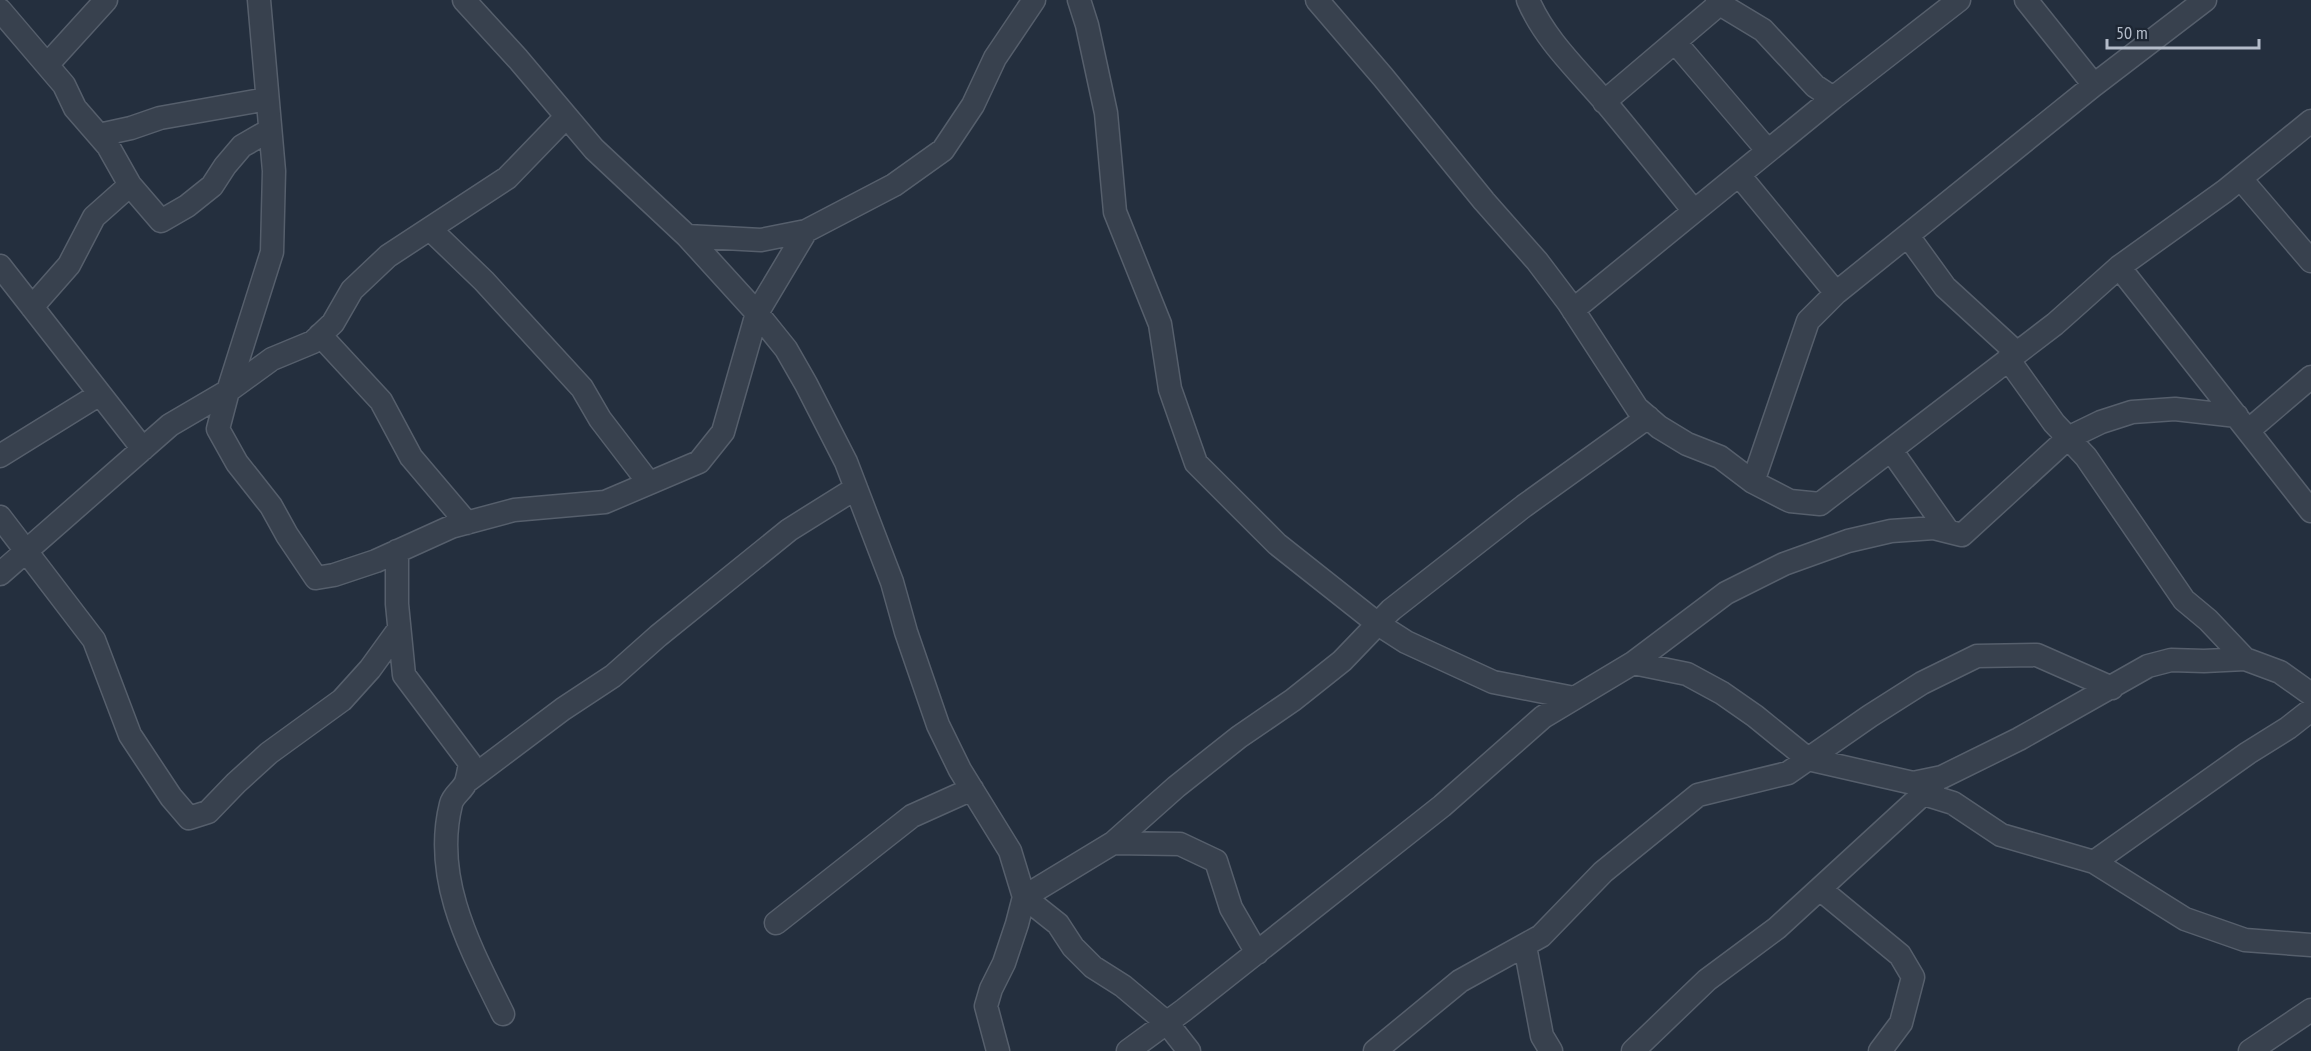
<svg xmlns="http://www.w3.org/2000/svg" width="2311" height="1051" viewBox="0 0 2311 1051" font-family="'PT Sans Narrow',sans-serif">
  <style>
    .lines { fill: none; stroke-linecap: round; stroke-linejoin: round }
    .minor-casing { stroke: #565f6c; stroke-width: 25 }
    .minor { stroke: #38414e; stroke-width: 22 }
  </style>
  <rect width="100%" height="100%" fill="#242f3e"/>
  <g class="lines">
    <g class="minor-casing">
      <path id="minor" d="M464 0 518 59 594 149 687 236 757 313 786 349 806 384 846 462 892 582 906 632 938 725 960 770 1010 851 1024 897 1017 924 1004 963 991 989 986 1006 998 1051
        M1079 0 1087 25 1106 113 1115 212 1160 324 1170 389 1196 463 1277 544 1378 624 1406 642 1493 682 1574 698
        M1317 0 1383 77 1484 201 1537 261 1568 302 1637 408 1659 427 1687 444 1720 457 1753 482 1790 501 1820 504 2055 324 2119 267 2225 191 2311 121
        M1528 0C1545 40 1578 70 1606 103 1636 139 1665 175 1694 211
        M1717 0 1720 4 1763 30 1815 86 1833 98
        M2026 0 2094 85
        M0 10 64 85 75 108 108 146 130 185 161 221 187 206 212 186 225 166 242 146 270 130
        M1675 42 1768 151
        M47 65 106 0
        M1604 102 1724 0
        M566 117 507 178 388 256 352 290 333 323 313 342 272 359 228 391 218 429 237 463 271 506 287 535 316 578 334 575 376 561 451 527 514 510 605 502 699 462 723 432 757 313 806 231
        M99 135 131 128 160 118 267 99
        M1739 175 1836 293
        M2241 179 2311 261
        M431 230 484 281 582 388 600 419 649 483
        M687 236 761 240 806 231 894 185 943 150 973 105 995 58 1034 0
        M1908 236 1945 287 2017 353
        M0 266 143 449
        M2119 267 2311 511
        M32 307 69 265 94 217 130 185
        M1573 310 1833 98 1959 0
        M320 335 381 401 411 457 467 523
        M2008 359 2054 423 2086 457 2184 600 2208 620 2245 659
        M2249 430 2311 377
        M1891 450 1948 531
        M0 456 100 394
        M1753 482 1808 321 1836 293 2094 85 2205 0
        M0 517 94 640 130 735 171 797 189 818 208 812 236 783 269 753 342 700 370 669 399 629
        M397 551V604L404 675 470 763C469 769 468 776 466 782 463 790 453 795 451 804 432 880 471 949 503 1014
        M0 574 170 425 228 391 272 252 274 171 259 0
        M1633 663 1687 674 1722 693 1755 716 1808 759 1913 783 1942 777 2019 739 2148 666 2171 660 2204 661 2245 659 2280 672 2311 694
        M466 782 563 709 613 676 658 636 789 530 856 488
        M1913 783 1924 794 1953 803 2001 835 2094 862 2185 919 2245 940 2311 945
        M1113 843 1180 844 1216 861 1231 908 1257 953
        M2094 862 2248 753 2288 728 2311 710
        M1820 889 1900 955 1913 977 1901 1023 1880 1051
        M1024 897 1113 843 1176 787 1239 737 1293 700 1342 661 1391 610 1524 506 1648 417
        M1024 897 1058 924 1073 947 1093 967 1123 986 1167 1023 1189 1051
        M776 923 912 816 972 789
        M1525 946 1542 1036 1551 1051
        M1128 1051 1184 1010 1442 806 1543 717 1633 663 1726 593 1784 564 1848 541 1891 531 1934 528 1962 535 2068 438 2101 422 2132 412 2175 409 2237 416
        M1375 1051 1460 981 1541 936 1603 872 1698 795 1788 773 1870 716 1922 683 1977 656 2037 655 2112 688
        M1633 1051 1707 980 1777 928 1934 784
        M2250 1051 2311 1010"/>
    </g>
    <use href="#minor" class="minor"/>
  </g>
  <path d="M2107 39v9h152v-9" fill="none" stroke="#b4bcc9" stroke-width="3"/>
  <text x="2116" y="39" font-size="18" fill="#b4bcc9" stroke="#1d2633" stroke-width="4.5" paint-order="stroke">50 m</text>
</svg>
